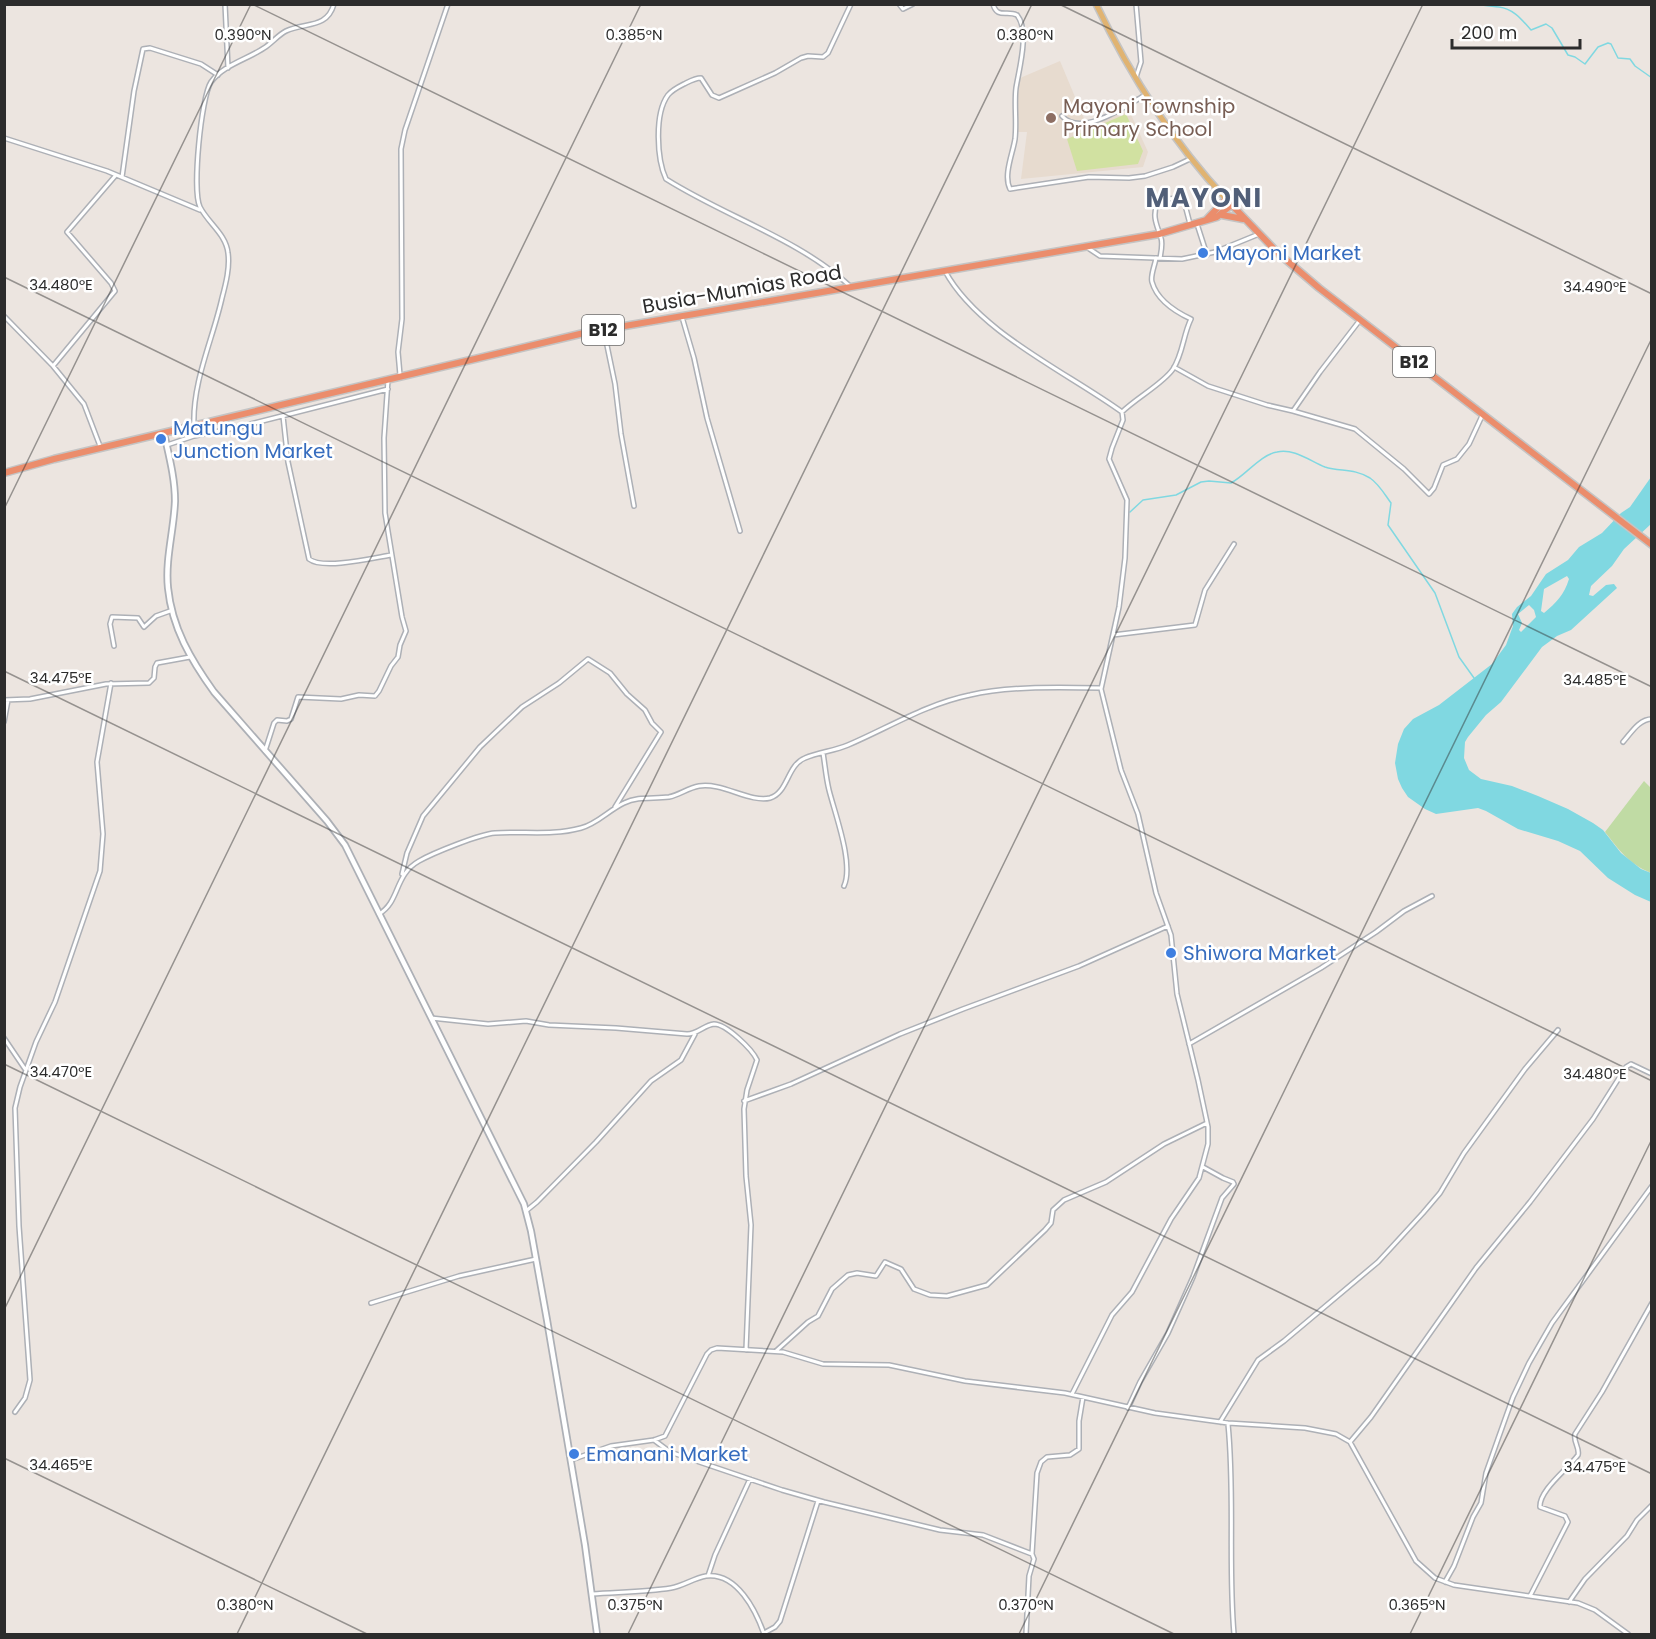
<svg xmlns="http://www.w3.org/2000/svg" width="1656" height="1639" viewBox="0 0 1656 1639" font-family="Poppins,sans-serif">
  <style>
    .education { fill: #e7dbcf }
    .green { fill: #c0dba4 }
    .pitch { fill: #d1e1a1 }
    .water { fill: #80d8e1; fill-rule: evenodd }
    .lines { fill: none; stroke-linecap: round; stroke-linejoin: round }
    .stream { stroke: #80d8e1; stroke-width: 1.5 }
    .street-casing { stroke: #adb0b6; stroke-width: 6 }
    .secondary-casing { stroke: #adb0b6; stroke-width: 8 }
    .primary-casing { stroke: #c4c4c4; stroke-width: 8 }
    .highway-casing { stroke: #c4c4c4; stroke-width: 9 }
    .street { stroke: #fff; stroke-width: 3 }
    .secondary { stroke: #fff; stroke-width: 4.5 }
    .primary { stroke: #e0b371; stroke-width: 5 }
    .highway { stroke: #eb8d6c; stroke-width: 6 }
    .ticks { fill: none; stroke: #2c2c2c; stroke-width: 1.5; stroke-opacity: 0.45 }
    .education-dot { fill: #8d6e63; stroke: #fff; stroke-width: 2 }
    .shop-dot { fill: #3f7fe0; stroke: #fff; stroke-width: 2 }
    .labels { text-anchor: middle; stroke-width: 5; stroke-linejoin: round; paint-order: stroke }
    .shield { fill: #fff; stroke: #6b6b6b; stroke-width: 1.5 }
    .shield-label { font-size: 18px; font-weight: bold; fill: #2c2c2c }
    .education-label { font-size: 20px; fill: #785e54; stroke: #fff; text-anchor: start }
    .shop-label { font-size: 20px; fill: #366cbe; stroke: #fff; text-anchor: start }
    .street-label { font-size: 20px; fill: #2c2c2c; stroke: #fff }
    .district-label { font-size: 26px; font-weight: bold; letter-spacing: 1.5px; fill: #515f78; stroke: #fff }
    .ticks-label { font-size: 15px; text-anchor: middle; fill: #2c2c2c; stroke: #fff; stroke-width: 5; stroke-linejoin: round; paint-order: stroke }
  </style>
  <rect width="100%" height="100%" fill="#ece5e0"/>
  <path class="education" d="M1060 61 1088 128 1128 108 1148 152 1143 167 1021 179 1027 132H1017L1018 88 1020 78Z"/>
  <path class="green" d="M1644 781 1651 788V873C1628 863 1620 851 1605 832Z"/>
  <path class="pitch" d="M1126 114 1143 151 1138 164 1077 171 1067 139Z"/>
  <path class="water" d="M1651 477V524L1624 549 1612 566 1591 586 1589 595 1593 596 1606 585 1614 584 1617 588 1571 630 1557 636 1542 647 1501 702 1486 715 1468 737 1465 742 1464 758 1469 770 1481 779 1512 786 1538 796 1568 809 1593 823 1603 830 1621 853 1641 869 1651 873V902L1635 895 1608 878 1580 851 1558 841 1518 829 1486 811 1478 808 1436 814 1425 809 1408 797 1402 788 1398 779 1395 763 1398 744 1404 729 1413 719 1439 705 1492 664 1506 645 1513 626 1512 614 1517 607 1531 596 1546 574 1568 560 1579 547 1602 533 1621 513 1630 507ZM1567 576 1569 579C1564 595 1556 603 1544 613L1541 611 1544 589ZM1529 605 1534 610 1536 617 1521 632 1519 630 1522 623 1518 614Z"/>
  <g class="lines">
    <path class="stream" d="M1478 4C1485 6 1492 6 1499 7 1514 9 1522 20 1531 30L1546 24 1552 28 1568 55 1575 57 1585 64 1598 47 1608 43 1611 44 1618 58 1630 59 1635 66 1652 78
      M1130 512 1143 500 1176 495 1201 482 1209 481 1231 483C1246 475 1260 455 1277 452 1294 448 1310 461 1325 467 1340 472 1354 468 1370 478 1379 484 1385 495 1391 503L1388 525 1435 593 1459 657 1474 678"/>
    <g class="street-casing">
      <path id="street" d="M225 4 228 68
        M899 4 903 9 913 4
        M993 4C997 19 1007 10 1017 15 1030 31 1019 69 1016 88 1014 104 1017 122 1015 139 1013 153 1003 175 1010 189L1089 177 1129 178 1145 176 1173 167 1190 159
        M1136 4 1141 62 1136 77
        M1062 116C1081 138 1126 106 1145 95
        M4 138 107 171 200 210
        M122 177 134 91 143 49 150 48 201 64 218 75
        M1197 224 1207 255
        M1088 248 1100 256 1182 259 1215 252 1259 234
        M1160 258C1161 252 1163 244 1161 238 1157 225 1152 217 1157 204L1165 199 1182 198 1184 201 1190 224
        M945 271C978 332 1067 372 1122 412L1123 420 1112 448 1109 459 1127 500 1125 558 1119 607 1101 689 1121 770 1138 814 1156 893 1171 935 1177 994 1198 1080 1208 1127V1144L1199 1178 1171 1219 1132 1292 1112 1315 1072 1394
        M850 286C797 238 726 217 666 179 657 160 654 114 668 95 672 90 678 87 684 84 690 81 695 78 701 78L712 95 719 98 775 73 801 58 808 56 823 57 828 53 851 4
        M4 316 53 366
        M682 317 694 358 707 418 740 531
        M604 331 615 384 621 434 634 506
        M1174 367 1208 386 1267 405 1293 411 1320 372 1360 320
        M400 375 398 352 402 319 401 149 405 130 448 4
        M1293 411 1355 429 1404 469 1429 494 1434 488 1443 465 1457 459 1469 444 1482 416
        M1122 412C1136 398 1164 383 1173 369 1183 354 1183 335 1191 319 1176 312 1157 300 1152 282 1150 276 1155 265 1156 258
        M283 416 288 462 309 559C323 570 373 558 391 555
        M194 426C192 382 213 339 222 298 226 283 230 267 228 253 226 234 208 223 200 207 192 191 201 97 211 82 223 65 248 59 264 48 272 43 278 35 286 31 305 22 327 29 334 4
        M167 445 194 436 235 428 388 389
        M100 446 84 404 53 366 115 291 111 283 67 232 116 175
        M1113 635 1195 625 1205 590 1234 544
        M114 646 110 624 112 617 138 618 144 627 156 616 170 611
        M4 700 30 699 106 684 149 683 154 678 155 667 157 663 190 657
        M4 722 8 700
        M1623 742C1631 733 1639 719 1652 719
        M265 751 274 723 277 720 287 721 291 719 298 697 341 699 359 695 375 696 379 691 391 666 398 657 400 645 406 631 402 617 385 513 384 438 388 380
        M823 753C825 765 826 778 829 790 835 814 854 864 844 886
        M402 874 407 853 423 816 480 747 522 707 559 683 588 659 610 673 627 694 645 710 652 723 661 732 615 807
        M379 914C400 902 394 875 419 861 433 853 480 834 495 833 524 831 552 836 581 828 597 824 609 810 624 803 638 796 653 799 669 797 679 795 688 788 699 786 722 782 750 803 770 798 788 793 787 765 805 758 819 752 834 751 848 745 888 728 926 704 970 695 1009 686 1061 687 1101 688
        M431 1018 488 1024 526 1021 549 1025 616 1028 687 1034C698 1034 704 1025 714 1024 726 1024 752 1049 757 1060L747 1090 744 1109 746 1176 751 1225 746 1350
        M4 1038 25 1069
        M1189 1044 1321 968 1376 932 1404 911 1432 896
        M744 1101 791 1084 900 1034 963 1009 1079 966 1168 926
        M526 1211 537 1202 596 1142 651 1081 681 1060 695 1034
        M371 1303 459 1276 536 1259
        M776 1351 808 1322 818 1316 832 1289 848 1275 857 1273 876 1276 885 1262 901 1269 914 1289 930 1295 947 1296 987 1285 1045 1230 1051 1223 1053 1210 1064 1200 1106 1182 1164 1144 1207 1123
        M1128 1408 1140 1382 1168 1333 1193 1277 1222 1198 1234 1184 1233 1182 1223 1178 1203 1167
        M15 1412 25 1398 30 1380 19 1226 15 1108 20 1087 36 1042 55 1002 100 871 103 834 97 762 111 683
        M1220 1422 1258 1360 1284 1341 1378 1262 1423 1213 1440 1193 1464 1153 1525 1069 1558 1030
        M1228 1424C1235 1494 1228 1565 1234 1634
        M654 1440 670 1452 782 1490 824 1502 940 1530 983 1535 1032 1554 1034 1559 1029 1576 1026 1634
        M1350 1442 1371 1417 1476 1268 1530 1202 1593 1119 1626 1067 1631 1064 1652 1074
        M571 1460 611 1446 654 1440 665 1436 707 1354 711 1350 717 1348 783 1352 823 1364 889 1365 965 1381 1065 1393 1155 1413 1228 1423 1305 1428 1336 1434 1350 1442 1416 1561 1435 1578 1454 1585 1578 1603 1595 1610 1628 1634
        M1032 1554 1037 1473 1041 1462 1047 1457 1070 1455 1079 1449V1421L1083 1397
        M708 1576 715 1555 750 1479
        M1445 1582 1454 1566 1473 1517 1481 1503 1486 1473 1498 1439 1513 1397 1529 1363 1552 1323 1652 1186
        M592 1594C618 1592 645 1592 671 1588 683 1586 694 1578 706 1576 737 1572 756 1611 764 1634
        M1530 1596 1568 1522 1565 1516 1540 1507C1539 1490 1568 1469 1578 1455 1580 1448 1573 1442 1575 1434L1602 1392 1652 1303
        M1569 1602 1585 1579 1627 1536 1637 1520 1652 1505
        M764 1633 775 1627 780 1621 818 1501"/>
    </g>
    <g class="secondary-casing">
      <path id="secondary" d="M164 433C169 456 175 478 175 501 174 530 165 559 168 588 172 628 191 660 214 692L327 821 345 845 524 1204 531 1231 547 1320 585 1545 597 1634"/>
    </g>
    <g class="primary-casing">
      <path id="primary" d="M1096 4C1130 75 1172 141 1226 199"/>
    </g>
    <g class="highway-casing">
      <path id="highway" d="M1222 215 1243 219
        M1207 219 1226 199 1277 252 1319 288 1652 545
        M4 473 54 459 584 333 1159 234 1217 217 1231 205"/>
    </g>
    <use href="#street" class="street"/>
    <use href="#secondary" class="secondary"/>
    <use href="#primary" class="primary"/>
    <use href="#highway" class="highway"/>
  </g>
  <path class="ticks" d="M252 4 1652 687M1059 4 1652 294M4 277 1652 1081M4 509 251 4M4 671 1652 1474M4 1064 1174 1634M4 1310 641 4M4 1458 367 1634M237 1634 1032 4M628 1634 1423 4M1019 1634 1652 338M1410 1634 1652 1139"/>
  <circle class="education-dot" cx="1051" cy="118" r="6"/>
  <g class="shop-dot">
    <circle cx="1203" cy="253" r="6"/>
    <circle cx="161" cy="439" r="6"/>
    <circle cx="1171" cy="953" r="6"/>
    <circle cx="574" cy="1454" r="6"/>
  </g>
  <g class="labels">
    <g class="shield">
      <rect x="582" y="315" width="42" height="30" rx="4.5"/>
      <rect x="1393" y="347" width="42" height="30" rx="4.5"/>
    </g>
    <g class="shield-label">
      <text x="603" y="336">B12</text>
      <text x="1414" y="368">B12</text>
    </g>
    <g class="education-label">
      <text x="1063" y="113">Mayoni Township<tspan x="1063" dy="23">Primary School</tspan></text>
    </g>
    <g class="shop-label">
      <text x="1215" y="260">Mayoni Market</text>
      <text x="173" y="435">Matungu<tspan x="173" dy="23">Junction Market</tspan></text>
      <text x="1183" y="960">Shiwora Market</text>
      <text x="586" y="1461">Emanani Market</text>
    </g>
    <g class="street-label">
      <text transform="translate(742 289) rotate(-10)" y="7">Busia-Mumias Road</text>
    </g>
    <g class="district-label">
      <text x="1204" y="207">MAYONI</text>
    </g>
  </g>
  <g class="ticks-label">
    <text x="243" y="40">0.390°N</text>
    <text x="634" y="40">0.385°N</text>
    <text x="1025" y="40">0.380°N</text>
    <text x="61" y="290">34.480°E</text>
    <text x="1595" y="292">34.490°E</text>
    <text x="61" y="683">34.475°E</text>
    <text x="1595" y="685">34.485°E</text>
    <text x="61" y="1077">34.470°E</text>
    <text x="1595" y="1079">34.480°E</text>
    <text x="61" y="1470">34.465°E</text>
    <text x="1595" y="1472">34.475°E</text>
    <text x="245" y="1610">0.380°N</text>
    <text x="635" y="1610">0.375°N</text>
    <text x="1026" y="1610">0.370°N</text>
    <text x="1417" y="1610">0.365°N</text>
  </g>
  <rect width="1656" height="1639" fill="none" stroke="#2c2c2c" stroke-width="12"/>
  <path d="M1452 39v9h128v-9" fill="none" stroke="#2c2c2c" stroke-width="3"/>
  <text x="1461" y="39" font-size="18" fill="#2c2c2c" stroke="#ffffff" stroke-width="4.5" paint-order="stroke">200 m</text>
</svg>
